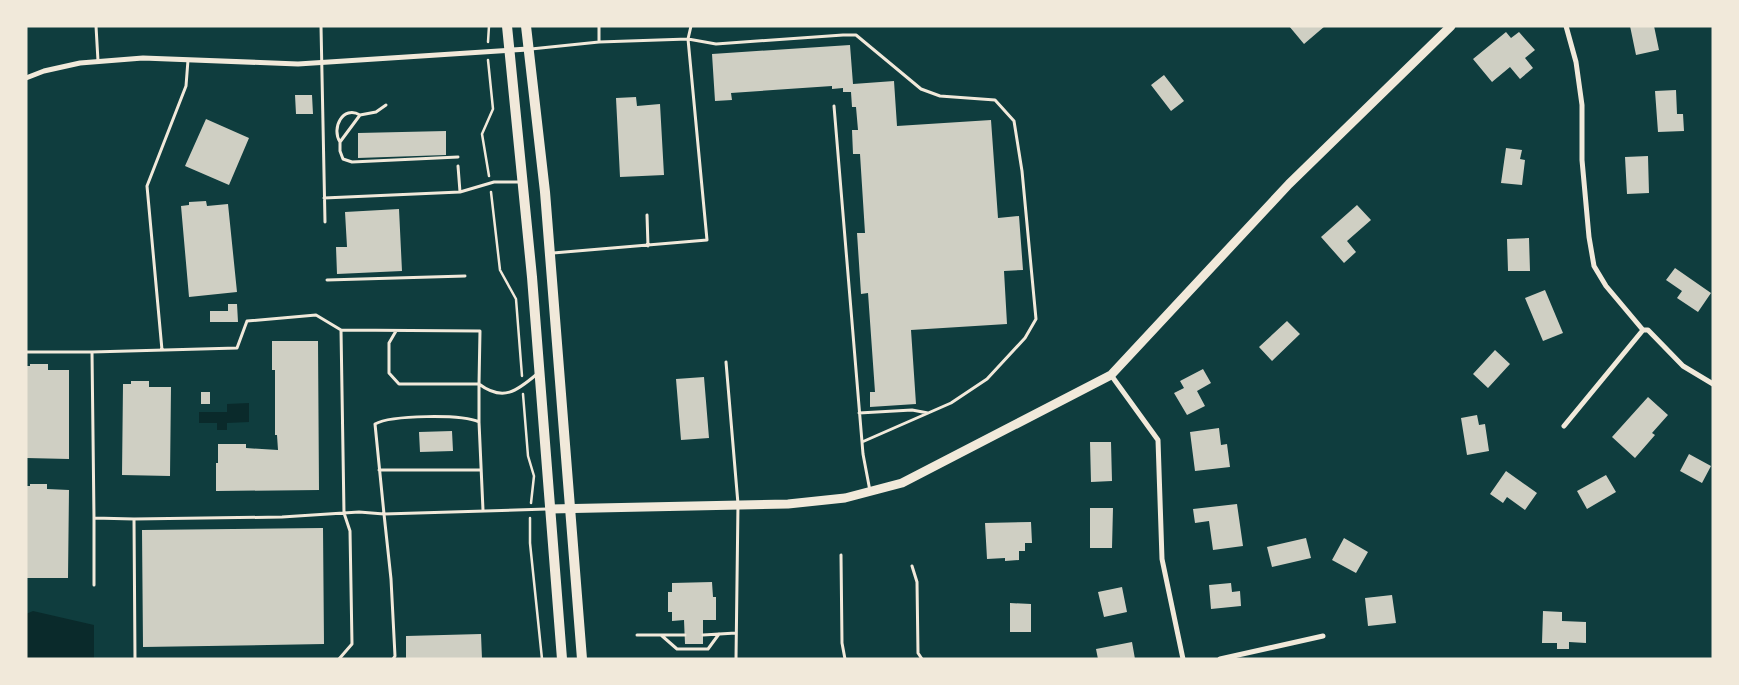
<svg xmlns="http://www.w3.org/2000/svg" width="1739" height="685" viewBox="0 0 1739 685" font-family="'Roboto Condensed',sans-serif">
  <style>
    .water { fill: #0a2a2b }
    .building { fill: #cfcfc3 }
    .lines { fill: none; stroke-linecap: round; stroke-linejoin: round }
    .path { stroke: #f1e9da; stroke-width: 2.5 }
    .service { stroke: #f1e9da; stroke-width: 3 }
    .minor { stroke: #f1e9da; stroke-width: 5 }
    .tertiary { stroke: #f1e9da; stroke-width: 9 }
    .secondary { stroke: #f1e9da; stroke-width: 10 }
  </style>
  <rect width="100%" height="100%" fill="#0f3d3e"/>
  <path class="water" d="M249 403V422L227 423V430H217V423H199V412H227V404Z
    M33 611 94 625V659H26V614Z"/>
  <path class="building" d="M1289 26H1325L1304 44Z
    M1630 26H1654L1659 50 1636 55Z
    M1506 32 1511 38 1519 32 1535 50 1525 58 1533 68 1520 79 1510 67 1492 82 1473 59Z
    M850 45 853 84 894 81 897 126 991 120 998 218 1019 216 1023 270 1004 271 1007 324 911 330 916 404 870 407V392H875L868 293 861 294 857 233H865L860 154H853L852 130H858L856 107H852L851 92H843V88L832 89V86L731 93 732 100 715 101 712 54Z
    M1164 75 1184 101 1171 111 1151 85Z
    M1676 90 1677 114H1683L1684 131 1658 132 1655 91Z
    M295 95H312L313 114H296Z
    M636 97 637 106 660 104 664 175 620 177 616 98Z
    M206 119 249 138 229 185 185 166Z
    M446 131V155L358 158V133Z
    M1506 148 1522 150 1520 159 1525 160 1522 185 1501 183Z
    M1648 156 1649 193 1627 194 1625 157Z
    M206 201 207 206 228 204 237 292 189 297 181 206 189 205V202Z
    M1357 205 1371 220 1347 241 1356 252 1344 263 1321 237Z
    M399 209 402 271 337 274 336 247H347L345 212Z
    M1529 238 1530 271H1508L1507 239Z
    M1675 268 1711 293 1698 312 1677 298 1682 291 1666 280Z
    M1545 290 1563 333 1543 341 1525 298Z
    M228 304H237L238 322H210V311H228Z
    M1287 321 1300 334 1272 361 1259 347Z
    M272 341H318L319 490 216 491V463H218V444H246V448L278 450 277 435H275V370H272Z
    M1495 350 1510 364 1488 388 1473 374Z
    M30 364H48V370H69V459L26 458V366H30Z
    M1203 369 1211 383 1197 391 1205 406 1187 415 1174 393 1184 388 1180 381Z
    M704 377 709 438 681 440 676 379Z
    M131 381H149V387H171L170 476 122 475 123 384H131Z
    M201 392H210V404H201Z
    M1648 397 1668 415 1652 433 1655 435 1635 458 1612 437Z
    M1477 415 1479 425 1485 424 1489 451 1467 455 1461 418Z
    M1219 428 1221 445 1227 444 1230 467 1195 471 1190 432Z
    M452 431 453 451 420 452 419 432Z
    M1090 442H1111L1112 481 1091 482Z
    M1689 454 1711 466 1702 483 1680 471Z
    M1506 471 1537 493 1525 510 1507 497 1503 503 1490 494Z
    M1606 475 1616 492 1587 509 1577 491Z
    M30 484H47V489L69 490 68 578H26V486H30Z
    M1237 504 1243 546 1213 550 1209 521 1195 523 1193 509Z
    M1090 508H1113L1112 548H1090Z
    M1031 522 1032 543H1025V551H1019V560L1005 561V558L987 559 985 523Z
    M323 528 324 644 143 647 142 530Z
    M1306 538 1311 558 1272 567 1267 547Z
    M1344 538 1368 552 1356 573 1332 560Z
    M712 582 713 597H716V620H703V644H685L684 620 672 621V612H668V592H672V583Z
    M1231 583 1232 592 1240 591 1241 606 1211 609 1209 585Z
    M1122 587 1127 612 1104 617 1098 592Z
    M1392 595 1396 623 1368 626 1365 598Z
    M1010 603 1031 604V632H1010Z
    M1543 611 1562 612V621L1586 622V643L1569 642V649H1557V643H1542Z
    M481 634 482 659H406V636Z
    M1132 642 1135 659H1098L1096 649Z"/>
  <g class="lines">
    <path class="path" d="M488 42 489 26
      M488 60 493 109 482 134 489 176
      M491 192 500 270 516 299 522 376
      M523 394 528 456 534 476 531 503
      M530 518V543L542 659"/>
    <path class="service" d="M96 26 98 61
      M321 26 325 222
      M599 26V42
      M531 49 599 42 688 39 691 26
      M386 105 376 112 360 115 340 142V151L343 159 352 162 458 157
      M834 106 863 454 870 491
      M340 142C331 128 343 105 360 115
      M458 166 460 192
      M324 198 460 192 494 182H519
      M647 215 648 246
      M553 253 707 240 688 39 716 44 843 35H856L921 89 940 96 995 100 1014 121 1022 171 1036 319 1025 338 987 379 951 403 862 442
      M327 280 465 276
      M162 350 147 186 186 86 188 60
      M26 352H92L94 518 134 519
      M92 352 237 348 247 321 316 315 341 330
      M726 362 738 504 736 659
      M479 384C503 402 517 391 537 374
      M479 385V422
      M859 413 912 410 928 413
      M379 470H481
      M94 518V585
      M841 555 842 643 845 659
      M912 566 917 582 918 653 922 659
      M637 635H685
      M661 635 677 649H708L719 634
      M703 635 736 633
      M135 659 134 519 282 517 359 512 384 514 375 424C391 415 462 414 479 422L483 510
      M339 659 352 644 350 531 344 513 341 330 480 331 479 384H399L389 373V343L396 331
      M393 659 395 656 391 579 384 514 547 509"/>
    <path class="minor" d="M1566 26 1576 62 1582 105V160L1589 237 1594 266 1606 286 1643 330H1648L1683 366 1713 384
      M26 78 44 71 80 63 143 58 298 64 528 49
      M1111 375 1158 440 1162 559 1183 659
      M1564 426 1643 330
      M1220 659 1323 636"/>
    <path class="tertiary" d="M550 509 788 504 845 498 902 483 1111 375 1289 184 1451 26"/>
    <path class="secondary" d="M507 26 532 277 562 659
      M526 26 545 192 582 659"/>
  </g>
  <rect width="1739" height="685" fill="none" stroke="#f1e9da" stroke-width="55"/>
</svg>
